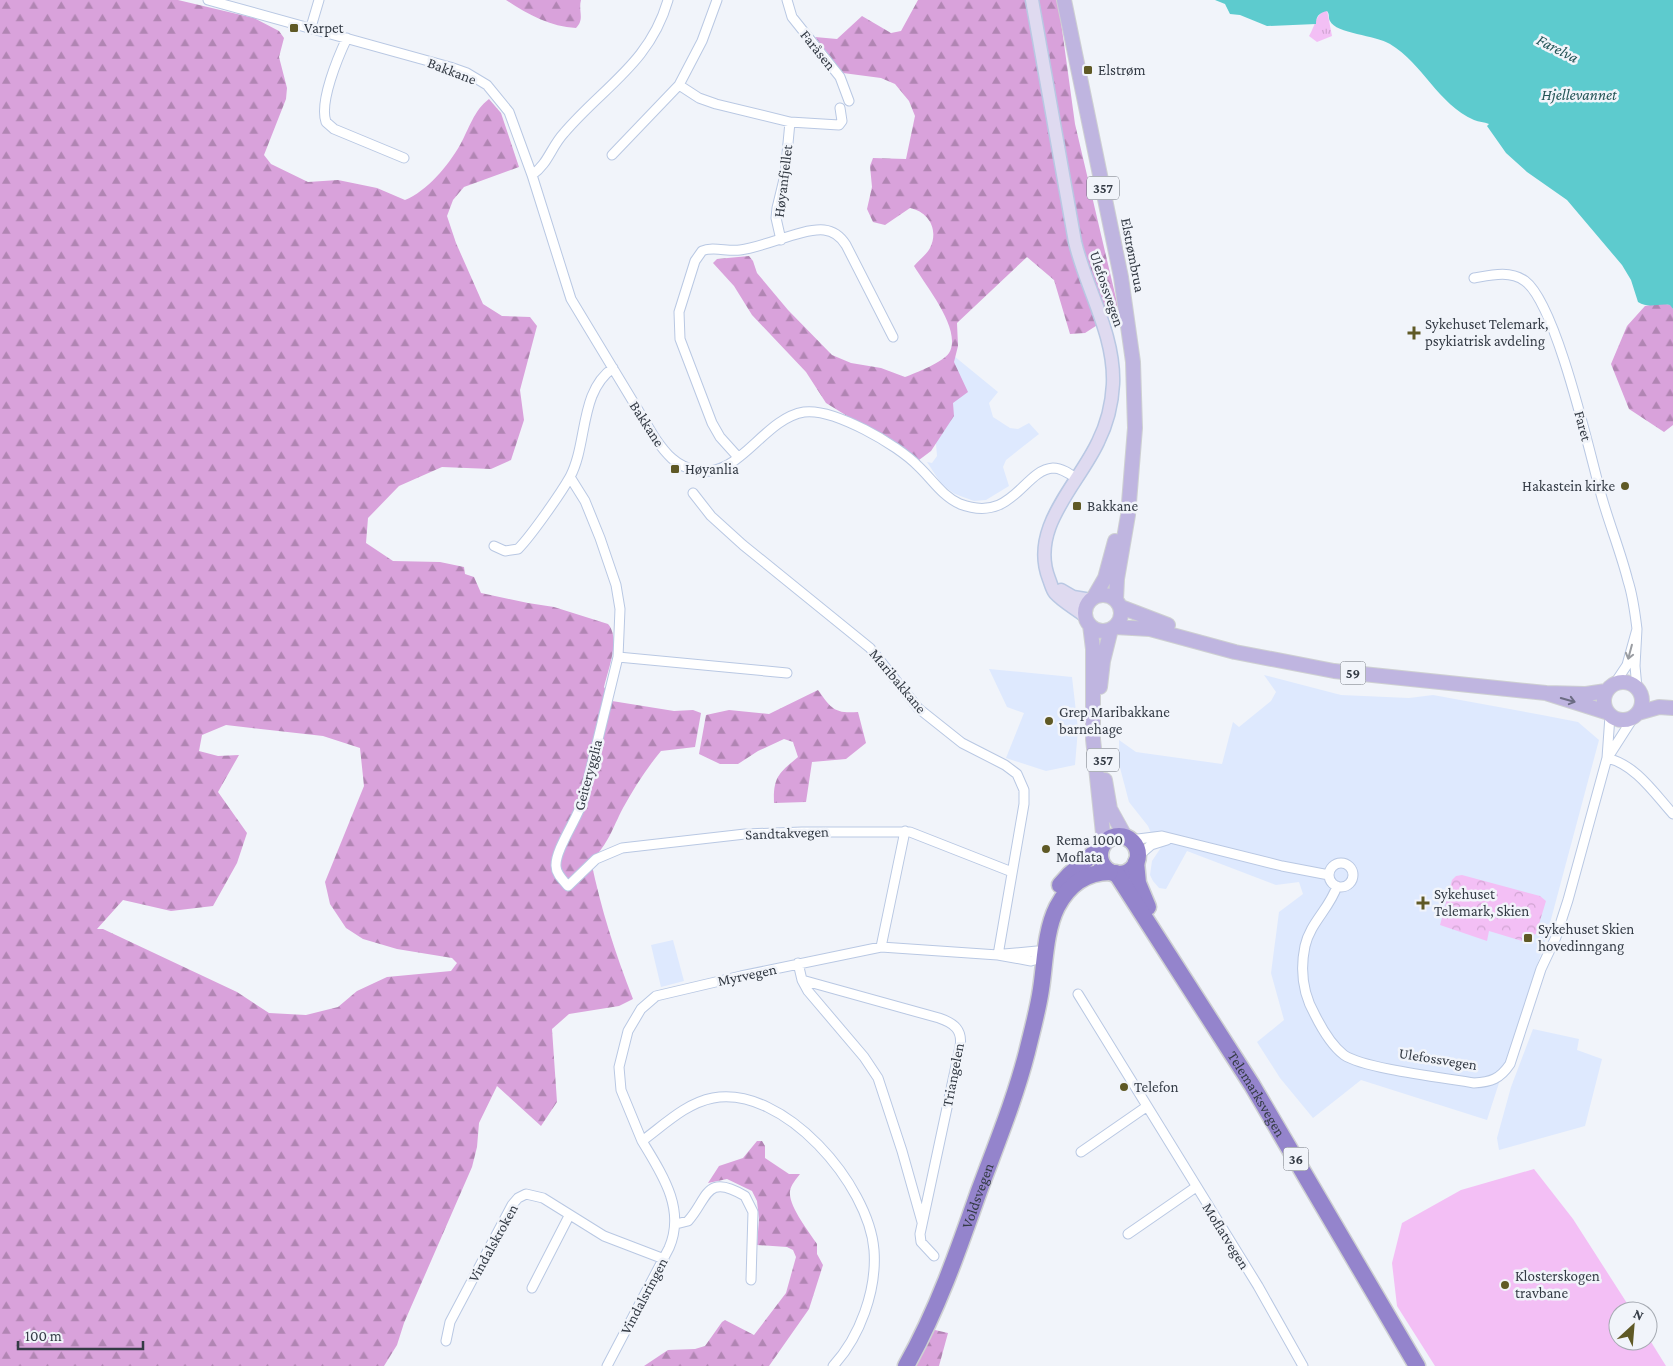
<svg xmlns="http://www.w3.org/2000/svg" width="1673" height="1366" viewBox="0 0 1673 1366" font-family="'Crimson Pro',serif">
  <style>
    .built { fill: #dee9fe }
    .grass { fill: url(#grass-tufts) }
    .forest { fill: url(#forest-firs); fill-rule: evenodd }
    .park { fill: url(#park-crowns) }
    .garden { fill: #f3bff5 }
    .water { fill: #5dcbce }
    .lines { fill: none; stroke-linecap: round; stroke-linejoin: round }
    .street-casing { stroke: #b9c8e3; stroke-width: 11 }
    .secondary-casing { stroke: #b9c8e3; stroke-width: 15 }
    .primary-casing { stroke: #ced0d2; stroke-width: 16 }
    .highway-casing { stroke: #ced0d2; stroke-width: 19 }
    .street { stroke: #fff; stroke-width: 9 }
    .secondary { stroke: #dfdaf0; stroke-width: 12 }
    .primary { stroke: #bfb5e0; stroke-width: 14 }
    .highway { stroke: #9484cc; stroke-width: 16 }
    .oneway { stroke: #9a9da2 }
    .oneway2 { stroke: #6c6c83 }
    .poi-dot { fill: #5f5925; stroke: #f1f4fa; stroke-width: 2 }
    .labels { text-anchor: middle; stroke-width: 5; stroke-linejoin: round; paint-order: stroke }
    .shield { fill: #f1f4fa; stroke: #6d727b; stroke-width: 1 }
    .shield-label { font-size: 14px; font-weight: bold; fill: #343b45 }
    .poi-label { font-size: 15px; fill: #343b45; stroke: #f1f4fa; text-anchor: start }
    .street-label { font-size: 15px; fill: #343b45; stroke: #f1f4fa }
    .water-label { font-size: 16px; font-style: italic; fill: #265658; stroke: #f1f4fa }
  </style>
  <defs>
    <pattern id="grass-tufts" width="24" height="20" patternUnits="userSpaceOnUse" patternTransform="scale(1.25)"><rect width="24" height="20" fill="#f3bff5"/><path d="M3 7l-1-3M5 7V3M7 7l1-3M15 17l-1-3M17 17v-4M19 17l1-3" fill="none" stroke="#d1a5d3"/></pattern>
    <pattern id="forest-firs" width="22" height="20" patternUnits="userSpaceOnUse" patternTransform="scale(1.25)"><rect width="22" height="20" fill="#d9a2db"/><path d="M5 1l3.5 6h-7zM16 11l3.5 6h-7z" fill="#b185b3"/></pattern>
    <pattern id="park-crowns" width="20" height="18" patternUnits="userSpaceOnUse" patternTransform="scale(1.25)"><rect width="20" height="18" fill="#f3bff5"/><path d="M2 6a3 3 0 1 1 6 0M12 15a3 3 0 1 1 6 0" fill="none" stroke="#d1a5d3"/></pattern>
  </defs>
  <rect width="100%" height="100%" fill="#f1f4fa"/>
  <path class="built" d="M954 356 998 392 989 403 993 417 1010 428 1018 429 1029 423 1039 434 1006 460 1003 467 1009 486 986 500 974 501 955 494 942 485 927 462 932 463 937 456 935 432Z
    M989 669 1072 677 1078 729 1075 765 1046 771 1006 758 1024 713 1007 707Z
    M1264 675 1341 695 1409 698 1433 695 1542 715 1578 722 1599 740 1546 938 1487 1120 1361 1080 1313 1118 1280 1078 1257 1042 1284 1020 1271 973 1279 912 1303 894 1299 882 1276 885 1187 851 1166 889 1159 888 1153 881 1150 875 1152 861 1162 846 1157 847 1148 826 1129 802 1119 764V740L1136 752 1222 764 1233 722 1239 727 1271 701 1276 692Z
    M673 940 684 981 661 987 651 945Z
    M1533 1029 1579 1039 1577 1050 1602 1059 1585 1126 1499 1150 1497 1138 1511 1087Z"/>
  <path class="grass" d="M1327 10 1332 36 1317 42 1309 36C1316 25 1315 14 1327 10Z"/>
  <path class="forest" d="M0 0H178L254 18 279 31 284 38 279 57 287 88 286 99 264 155 271 164 308 182 338 180 377 188 405 200C427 191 448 166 460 145 469 129 474 110 489 99L501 113 519 167 464 187 453 200 447 216 456 243 483 304 502 316 530 317 537 326 520 390 524 420 511 460 491 469 442 467 399 486 368 518 366 543 393 561 440 562 464 567 465 574 474 577 481 593 528 603 554 607 608 624C621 639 608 669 604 687L612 701 674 711 693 710 701 713 695 747 661 751C646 769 634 788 623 808 612 829 609 843 591 861 601 909 615 953 633 999L619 1006 569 1014 552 1029 557 1102 541 1126 497 1086 479 1123 477 1147 472 1167 404 1323 397 1345 384 1366H0ZM226 725 323 736 360 748 364 786 325 882 330 904 346 928 363 939 397 949 452 958 457 963 451 971 387 977 357 991 338 1007 306 1015 269 1013 237 992 103 929H97L123 900 171 911 213 906 237 863 247 833 218 792 239 755 218 756 199 751 202 735Z
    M506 0H581C578 11 585 19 576 28 550 27 527 14 506 0Z
    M918 0H1058L1075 124 1119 311 1085 333 1070 334 1054 280 1027 257 957 323 958 346 954 362 968 392 953 403 954 416 931 451 919 460 826 403 806 372 752 315 734 286 713 263 717 259 749 256 753 261 757 273 788 310 832 355 851 363 881 368 905 377C916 373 943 362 949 353 963 330 925 285 914 266 919 260 927 254 930 248 939 230 929 212 910 208L885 225 873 222 867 209 872 187 870 166 873 158 906 159 915 116 909 101 895 84 881 78 843 73 815 37 837 39 862 16 891 33 901 31Z
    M1660 303 1671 305 1673 309V425L1664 432 1629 409 1611 364 1627 326 1645 306Z
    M818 690C831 708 834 714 858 712L866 743 846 759 812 762 806 802 774 803C773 777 779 773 798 757L793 742 784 739 758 751 738 764H720L699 754 706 715 729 710 769 714Z
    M757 1141H762L765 1146V1158L789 1174H800C796 1179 791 1185 790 1191 788 1206 810 1233 817 1244V1254L823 1265 809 1309 769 1366H644L668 1350 695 1349 705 1346 722 1322 725 1320 754 1335 786 1293 796 1257 793 1250 787 1247 757 1245 759 1219 757 1201 752 1191 727 1179 708 1183 719 1166 743 1158Z
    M922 1327 948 1333 939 1366H900Z"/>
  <path class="park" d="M1462 875 1540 896 1546 901 1536 934 1526 937 1522 941 1489 931 1487 941 1440 925 1452 880 1456 876Z"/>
  <path class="garden" d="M1534 1169 1573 1219 1632 1311H1618V1341H1648V1337L1666 1366H1435L1397 1306 1392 1263 1402 1223 1461 1190Z"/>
  <path class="water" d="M1215 0H1673V309L1670 305C1658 303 1649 309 1638 302L1631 280 1622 265 1567 200 1527 172 1506 153 1487 126 1489 124C1484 122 1479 122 1474 120 1438 104 1423 64 1390 44 1376 35 1336 34 1330 21 1328 18 1330 14 1327 11 1319 13 1316 16 1316 24L1267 26 1240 15 1230 14 1225 4Z"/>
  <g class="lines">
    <g class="street-casing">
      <path id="street" d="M208 0 450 67 467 73 487 85 509 112 532 175 571 299 655 438C666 454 676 466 695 470 739 481 762 419 804 412 834 408 898 445 918 466 932 479 942 496 960 504 1013 524 1023 470 1053 468 1062 468 1070 474 1077 479
        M787 0 792 17 840 77 849 101
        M311 27 319 0
        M347 38C338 57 319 102 326 122L334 129 404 158
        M679 85 699 98 716 104 790 122 839 125 842 121 840 108
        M612 155 679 85 702 41 717 0
        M532 175C548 164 551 147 564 133 603 87 650 63 668 0
        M781 240 776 218 777 208 785 175 790 122
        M1474 278C1491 275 1510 270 1525 281 1557 305 1590 455 1602 498 1610 526 1621 553 1628 581 1633 596 1635 613 1637 629
        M738 457 720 437 712 423 680 339 679 312 695 261 702 251C713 246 728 252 740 250 765 247 802 228 824 230 834 231 841 237 846 245L893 337
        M570 477 585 501 600 538 616 585 620 609 618 657 584 797C579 817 555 849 556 866 556 874 563 880 568 886L596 859 622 848 745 834 802 832H910L1012 872
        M693 493 711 516 743 545 870 648 918 708 962 743 1005 765 1017 774 1024 790V804L998 955
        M494 546 505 551 518 549C531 536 561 493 570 477 588 443 579 392 613 368
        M618 657 787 673
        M1615 683 1627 665 1637 629 1635 666 1637 688
        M1610 754 1633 718
        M1607 758C1636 765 1654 793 1673 814
        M1130 840 1162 836 1282 866 1329 875
        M1137 857 1151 845 1167 840
        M1329 875a12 12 0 1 1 24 0a12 12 0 1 1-24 0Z
        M1337 886C1330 908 1310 923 1305 946 1300 970 1303 994 1315 1015 1322 1029 1331 1045 1344 1055 1365 1069 1446 1078 1474 1083 1491 1082 1500 1079 1510 1064L1541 969 1556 937 1568 900 1607 758 1610 716
        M881 947 905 831
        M1004 954 1037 951 1045 957
        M798 963 802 980 939 1018C954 1023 963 1030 960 1047L920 1234 921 1242 934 1256
        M802 980 808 991 864 1057 878 1078 902 1151 922 1222
        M1078 994 1258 1286 1303 1366
        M642 1141 621 1090 619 1067 628 1031 641 1009 656 996 741 976 881 947 998 955 1031 961 1045 957
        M1081 1152 1146 1107
        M676 1224 688 1221C708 1199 705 1172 745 1196L753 1212 751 1280
        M1128 1234 1196 1187
        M532 1288 569 1216
        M446 1341 450 1322 512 1205 518 1198 526 1194 543 1198 604 1236 664 1259
        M607 1366 669 1248C686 1209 662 1174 642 1141 664 1125 686 1103 713 1098 784 1085 869 1185 874 1250 877 1290 860 1337 833 1366"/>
    </g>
    <g class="secondary-casing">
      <path id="secondary" d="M1032 0 1075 242C1086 289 1115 334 1113 384 1112 404 1107 424 1098 442 1078 485 1029 528 1049 579 1051 584 1052 589 1055 593 1063 602 1075 608 1085 616
        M1061 590 1073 597 1091 600"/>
    </g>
    <g class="primary-casing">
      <path id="primary" d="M1064 0 1121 277 1133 362 1135 428 1128 515 1117 579 1116 600
        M1085 613a18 18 0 1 1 36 0a18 18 0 1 1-36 0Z
        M1094 597 1105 578 1115 541
        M1121 607 1168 625
        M1090 625 1093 649V739L1104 843
        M1115 627 1150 629 1235 652 1334 671 1546 693
        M1604 701a19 19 0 1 1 38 0a19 19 0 1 1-38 0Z
        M1100 687 1103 661 1111 629
        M1606 691 1586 694 1546 693 1606 712
        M1638 713 1659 707 1673 708
        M1105 780 1110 809 1126 838"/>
    </g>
    <g class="highway-casing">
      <g id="highway">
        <circle cx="1119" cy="855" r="19"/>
        <path d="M1136 862 1138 883 1148 907"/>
        <path id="s1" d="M1116 873 1252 1085 1417 1366"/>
        <path d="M1060 885 1070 874 1101 847"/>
        <path id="s2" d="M906 1366C937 1311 958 1251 979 1191 996 1145 1015 1099 1027 1052 1032 1031 1038 1010 1041 989 1045 963 1045 931 1057 907 1068 886 1085 872 1110 872"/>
      </g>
    </g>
    <use href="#street" class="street"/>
    <use href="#secondary" class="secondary"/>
    <use href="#primary" class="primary"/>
    <use href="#highway" class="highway"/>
  </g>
  <defs><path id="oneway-shaft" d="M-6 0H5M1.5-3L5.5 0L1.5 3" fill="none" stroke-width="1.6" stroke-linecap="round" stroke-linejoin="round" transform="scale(1.25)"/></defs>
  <use class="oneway" href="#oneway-shaft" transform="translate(1630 652) rotate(105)"/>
  <use class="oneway2" href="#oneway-shaft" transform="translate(1568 700) rotate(16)"/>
  <g class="poi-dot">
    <rect x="289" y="23" width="10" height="10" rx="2.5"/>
    <rect x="1083" y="65" width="10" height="10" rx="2.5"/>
    <path d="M1411.5 325.5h5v5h5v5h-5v5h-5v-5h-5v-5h5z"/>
    <rect x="670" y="464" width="10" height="10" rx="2.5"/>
    <circle cx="1625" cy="486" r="5"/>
    <rect x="1072" y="501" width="10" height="10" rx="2.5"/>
    <circle cx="1049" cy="721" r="5"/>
    <circle cx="1046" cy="849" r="5"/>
    <path d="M1420.5 895.5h5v5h5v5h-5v5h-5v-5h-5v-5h5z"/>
    <rect x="1523" y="933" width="10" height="10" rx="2.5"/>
    <circle cx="1124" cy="1087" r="5"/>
    <circle cx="1505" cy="1285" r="5"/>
  </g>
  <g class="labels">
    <g class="shield">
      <rect x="1087" y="176.5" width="32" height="23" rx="4"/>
      <rect x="1340.5" y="661.5" width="25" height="23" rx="4"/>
      <rect x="1087" y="748.5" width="32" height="23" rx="4"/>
      <rect x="1283.5" y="1147.5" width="25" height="23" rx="4"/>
    </g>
    <g class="shield-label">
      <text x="1103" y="193">357</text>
      <text x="1353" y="678">59</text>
      <text x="1103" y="765">357</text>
      <text x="1296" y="1164">36</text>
    </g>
    <g class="poi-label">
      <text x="304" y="33">Varpet</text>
      <text x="1098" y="75">Elstrøm</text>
      <text x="1425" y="329">Sykehuset Telemark,<tspan x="1425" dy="17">psykiatrisk avdeling</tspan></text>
      <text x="685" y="474">Høyanlia</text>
      <text x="1615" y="491" text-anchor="end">Hakastein kirke</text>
      <text x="1087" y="511">Bakkane</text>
      <text x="1059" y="717">Grep Maribakkane<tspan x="1059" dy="17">barnehage</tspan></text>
      <text x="1056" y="845">Rema 1000<tspan x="1056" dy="17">Moflata</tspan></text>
      <text x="1434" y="899">Sykehuset<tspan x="1434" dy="17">Telemark, Skien</tspan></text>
      <text x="1538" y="934">Sykehuset Skien<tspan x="1538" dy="17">hovedinngang</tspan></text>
      <text x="1134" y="1092">Telefon</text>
      <text x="1515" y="1281">Klosterskogen<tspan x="1515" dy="17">travbane</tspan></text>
    </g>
    <g class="street-label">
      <text transform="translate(818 50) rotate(51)" y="5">Faråsen</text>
      <text transform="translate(452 71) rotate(21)" y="5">Bakkane</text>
      <text transform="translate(783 181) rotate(-83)" y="5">Høyanfjellet</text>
      <text transform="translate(1133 255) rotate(79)" y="5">Elstrømbrua</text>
      <text transform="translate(1107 289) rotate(71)" y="5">Ulefossvegen</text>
      <text transform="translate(647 424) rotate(57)" y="5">Bakkane</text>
      <text transform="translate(1583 426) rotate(75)" y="5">Faret</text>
      <text transform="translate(898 681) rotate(50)" y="5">Maribakkane</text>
      <text transform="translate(588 775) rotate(-75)" y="5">Geiterygglia</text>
      <text transform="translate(787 833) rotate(-2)" y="5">Sandtakvegen</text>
      <text transform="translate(747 975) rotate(-12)" y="5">Myrvegen</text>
      <text transform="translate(1438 1059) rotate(9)" y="5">Ulefossvegen</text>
      <text transform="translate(953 1075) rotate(-79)" y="5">Triangelen</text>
      <text dy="5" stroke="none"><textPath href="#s1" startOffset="262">Telemarksvegen</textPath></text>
      <text dy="5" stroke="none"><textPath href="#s2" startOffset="185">Voldsvegen</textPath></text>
      <text transform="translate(1226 1236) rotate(58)" y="5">Moflatvegen</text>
      <text transform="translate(493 1243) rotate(-61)" y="5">Vindalskroken</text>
      <text transform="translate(644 1296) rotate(-62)" y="5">Vindalsringen</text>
    </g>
    <g class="water-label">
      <text transform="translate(1558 48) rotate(27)" y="6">Farelva</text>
      <text x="1579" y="100">Hjellevannet</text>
    </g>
  </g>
  <g transform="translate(1633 1326) rotate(26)"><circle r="24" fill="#f1f4fa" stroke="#a5aab2"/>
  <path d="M0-4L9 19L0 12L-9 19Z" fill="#5f5925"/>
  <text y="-8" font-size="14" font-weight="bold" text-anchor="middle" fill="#343b45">N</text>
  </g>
  <path d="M18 1341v8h125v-8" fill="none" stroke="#343b45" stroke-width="2.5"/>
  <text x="25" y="1341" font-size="15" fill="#343b45" stroke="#f1f4fa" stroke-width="4" paint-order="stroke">100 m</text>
</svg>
